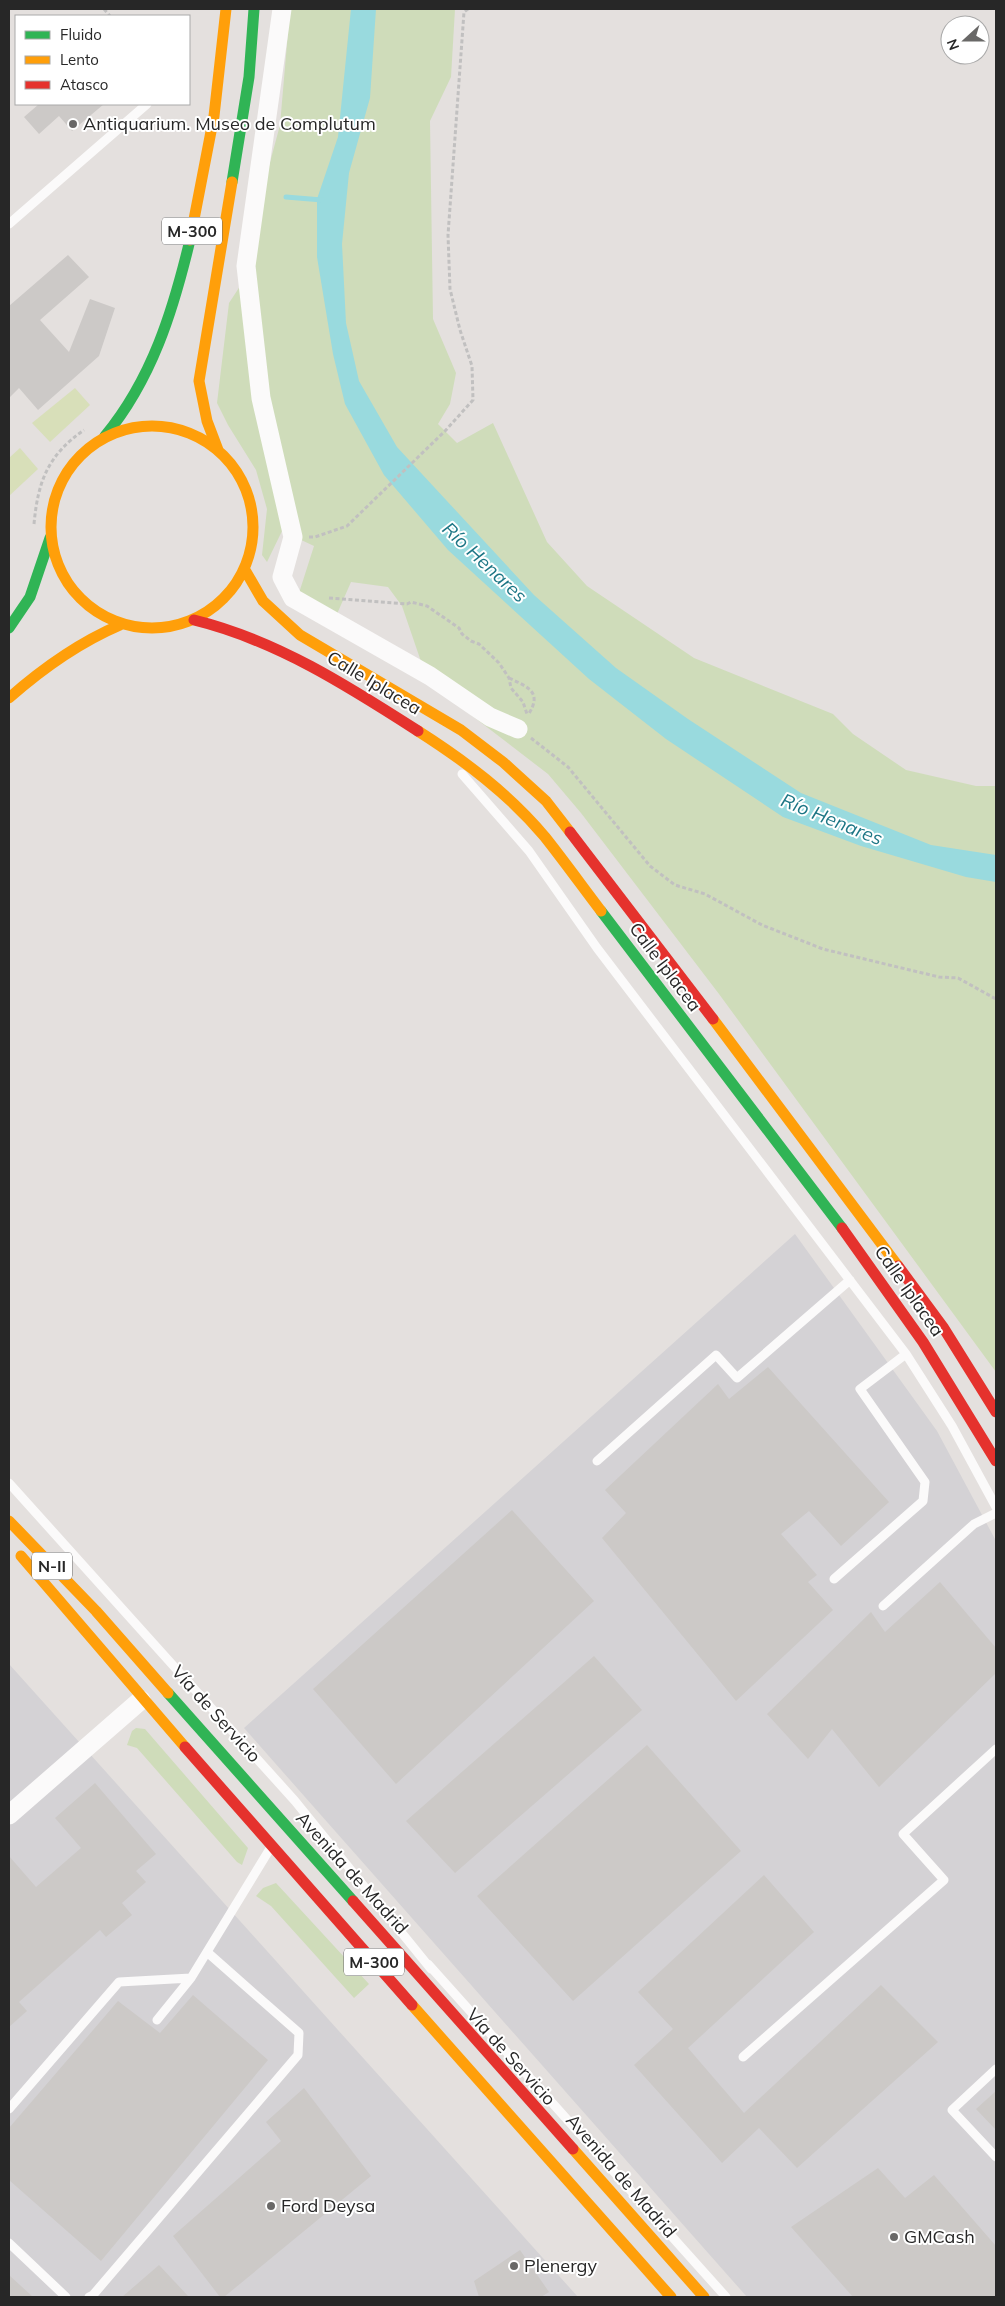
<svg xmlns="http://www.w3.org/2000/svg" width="1005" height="2306" viewBox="0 0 1005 2306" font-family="Mulish,sans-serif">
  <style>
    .industrial { fill: #d4d2d5 }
    .green { fill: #cfdcba }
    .pitch { fill: #d8dfb9 }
    .water { fill: #99dade }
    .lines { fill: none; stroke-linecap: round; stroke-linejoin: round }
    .stream { stroke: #99dade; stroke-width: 5 }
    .building { fill: #ccc9c7 }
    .path { stroke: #c1c0c0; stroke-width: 3; stroke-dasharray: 4 2.5; stroke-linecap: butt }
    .lane { stroke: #fbfafa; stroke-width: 9 }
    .street { stroke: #fbfafa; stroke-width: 19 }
    .fast { stroke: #30b455; stroke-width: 11 }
    .slow { stroke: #ff9f0a; stroke-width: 11 }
    .jam { stroke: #e5322d; stroke-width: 11 }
    .poi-dot { fill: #696867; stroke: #fff; stroke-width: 2 }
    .labels { text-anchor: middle; stroke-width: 4; stroke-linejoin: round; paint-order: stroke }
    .shield { fill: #fff; stroke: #686868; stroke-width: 1 }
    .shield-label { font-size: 16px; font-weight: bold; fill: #272727 }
    .poi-label { font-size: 18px; fill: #272727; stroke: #fff; text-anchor: start }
    .street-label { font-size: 18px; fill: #272727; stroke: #fff }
    .water-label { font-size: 19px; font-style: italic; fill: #1d7685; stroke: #fff }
  </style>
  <rect width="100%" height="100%" fill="#e4e0de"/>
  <path class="industrial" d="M795 1234 937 1431 996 1541V2297H747L244 1728Z
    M9 1664 578 2297H9Z"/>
  <path class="green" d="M290 9H455L451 77 430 121 433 319 456 373 450 404 438 424 457 443 493 423 547 542 587 586 694 658 833 714 853 734 906 770 976 786H996V1372L719 994 581 813 548 774 428 682 402 606 388 587 351 582 337 614 299 593 314 546 282 531 267 562 262 555 267 509 256 470 228 425 217 403 229 303 252 268 265 181 280 125Z
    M136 1728 145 1729 248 1848 242 1865 237 1862 137 1748 127 1745 132 1731Z
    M276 1883 369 1984 354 1998 271 1906 256 1896 263 1888Z"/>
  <path class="pitch" d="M75 388 90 405 50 442 32 423Z
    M20 448 38 469 9 496V458Z"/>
  <path class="water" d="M351 9H376L370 98 349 173 342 244 346 323 359 381 397 447 534 595 616 668 688 719 801 793 931 845 996 855V882L966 877 861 846 783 817 666 739 589 679 448 550 384 475 345 404 333 354 317 257V199L338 137Z"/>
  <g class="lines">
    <path class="stream" d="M286 197 322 200"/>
  </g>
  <path class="building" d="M39 104H104L72 131 59 116 39 134 24 117Z
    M68 255 89 277 40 320 69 352 90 299 115 308 99 356 38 410 19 388 9 398V306Z
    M768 1367 889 1502 841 1546 809 1511 781 1534 817 1575 808 1582 833 1610 736 1701 602 1538 626 1513 605 1490 718 1384 729 1399Z
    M512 1510 594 1601 396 1784 313 1689Z
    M940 1582 996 1648V1673L879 1787 832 1729 808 1759 767 1714 871 1612 885 1632Z
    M594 1656 642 1710 455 1873 406 1821Z
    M647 1745 741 1851 573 2001 477 1896Z
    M95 1783 156 1854 136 1871 146 1882 122 1903 132 1915 106 1937 100 1930 19 2002 27 2011 9 2027V1856L36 1887 81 1848 55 1818Z
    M764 1875 814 1932 688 2048 744 2113 881 1985 938 2042 797 2168 759 2128 722 2163 634 2065 673 2029 638 1992Z
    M193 1995 268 2060 101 2261 9 2180V2128L118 2001 160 2033Z
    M304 2088 371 2176 224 2297H220L173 2236 281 2141 266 2122Z
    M996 2091V2130L976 2109Z
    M878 2168 905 2198 934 2175 996 2246V2297H853L791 2227Z
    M520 2250 549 2292 541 2297H479L474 2281Z
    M159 2265 189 2297H122Z
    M9 2275 33 2297H9Z"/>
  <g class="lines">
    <path class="path" d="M104 9 110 16
      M34 524C38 481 48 455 84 430
      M309 537H315L347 526 445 431 473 400 472 366 460 330 450 289 448 235 464 12 468 9
      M329 598 407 604 411 602 427 606 459 628 462 634 471 641 479 644 499 663 509 678 511 688 523 702 527 714
      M509 678C528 687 543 692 528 715
      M531 738 568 767 650 866 675 885 705 894 762 925 823 949 939 977 958 978 996 999"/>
    <path class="lane" d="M9 224 147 104
      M462 774 529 851 597 948 906 1354 952 1426 996 1507
      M597 1461 716 1355 737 1378 850 1280
      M9 1483 295 1801 431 1969
      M834 1579 923 1501 925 1482 860 1389 906 1354
      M883 1606 974 1524 996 1513
      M428 1964 726 2297
      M157 2020 191 1978 271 1847
      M743 2057 944 1880 903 1834 996 1749
      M996 2069 952 2110 996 2157
      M9 2109 119 1982 191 1978
      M9 2243 66 2297
      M89 2297 93 2295 298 2055 299 2033 207 1952"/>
    <path class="street" d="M282 9 246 266 261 398 293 537 282 577 293 598 430 676 490 717 518 729
      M9 1815 141 1700"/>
    <path class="fast" d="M232 182 249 77 254 9
      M105 436C152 379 173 311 190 240
      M9 628 30 597 50 538
      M601 911 842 1228
      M168 1693 353 1901"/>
    <path class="slow" d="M190 240 214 116 226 9
      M51 527a101 101 0 1 1 202 0a101 101 0 1 1-202 0Z
      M218 450 207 421 199 381 232 182
      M245 570 263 601 300 635 461 730 503 762 546 801 570 832
      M9 698C43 668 78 643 120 625
      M418 731C465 761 509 794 545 837 564 861 582 886 601 911
      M713 1019 898 1266
      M9 1521 96 1611 168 1693
      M21 1556 185 1747
      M412 2005 671 2297
      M573 2149 704 2297"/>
    <path class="jam" d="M194 620C276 640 348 686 418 731
      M570 832 713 1019
      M842 1228 923 1342 996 1461
      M898 1266 943 1327 996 1412
      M185 1747 412 2005
      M353 1901 573 2149"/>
  </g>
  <g class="poi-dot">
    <circle cx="73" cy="124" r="5"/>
    <circle cx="271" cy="2206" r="5"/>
    <circle cx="894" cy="2237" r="5"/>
    <circle cx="514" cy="2266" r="5"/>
  </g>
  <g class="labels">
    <g class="shield">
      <rect x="162" y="217.5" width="60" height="27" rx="4"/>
      <rect x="32" y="1552.5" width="40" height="27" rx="4"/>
      <rect x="344" y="1948.5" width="60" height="27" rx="4"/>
    </g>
    <g class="shield-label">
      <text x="192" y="237">M-300</text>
      <text x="52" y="1572">N-II</text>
      <text x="374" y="1968">M-300</text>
    </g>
    <g class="poi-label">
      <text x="83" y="130">Antiquarium. Museo de Complutum</text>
      <text x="281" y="2212">Ford Deysa</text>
      <text x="904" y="2243">GMCash</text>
      <text x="524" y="2272">Plenergy</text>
    </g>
    <g class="street-label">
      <text transform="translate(374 683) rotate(31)" y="6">Calle Iplacea</text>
      <text transform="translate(665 967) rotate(53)" y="6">Calle Iplacea</text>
      <text transform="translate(909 1291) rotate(55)" y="6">Calle Iplacea</text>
      <text transform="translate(216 1714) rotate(48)" y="6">Vía de Servicio</text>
      <text transform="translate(352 1873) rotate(48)" y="6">Avenida de Madrid</text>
      <text transform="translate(511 2057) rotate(48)" y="6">Vía de Servicio</text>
      <text transform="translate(621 2176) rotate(49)" y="6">Avenida de Madrid</text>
    </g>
    <g class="water-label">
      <text transform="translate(485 562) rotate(43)" y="7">Río Henares</text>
      <text transform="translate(832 819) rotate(22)" y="7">Río Henares</text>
    </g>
  </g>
  <rect width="1005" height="2306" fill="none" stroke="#272727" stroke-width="20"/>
  <rect x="15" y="15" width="175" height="90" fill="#ffffff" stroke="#a9a9a9"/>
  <rect x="25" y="31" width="25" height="8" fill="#30b455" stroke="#a9a9a9"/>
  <text x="60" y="40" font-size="15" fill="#272727">Fluido</text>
  <rect x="25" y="56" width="25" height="8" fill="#ff9f0a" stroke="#a9a9a9"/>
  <text x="60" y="65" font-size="15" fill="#272727">Lento</text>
  <rect x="25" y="81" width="25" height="8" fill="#e5322d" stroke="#a9a9a9"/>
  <text x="60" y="90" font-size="15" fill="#272727">Atasco</text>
  <g transform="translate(965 40) rotate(249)"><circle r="24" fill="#ffffff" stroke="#a9a9a9"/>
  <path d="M0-4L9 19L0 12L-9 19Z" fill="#696867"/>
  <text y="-8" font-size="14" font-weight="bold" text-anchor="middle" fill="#272727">N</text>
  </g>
</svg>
